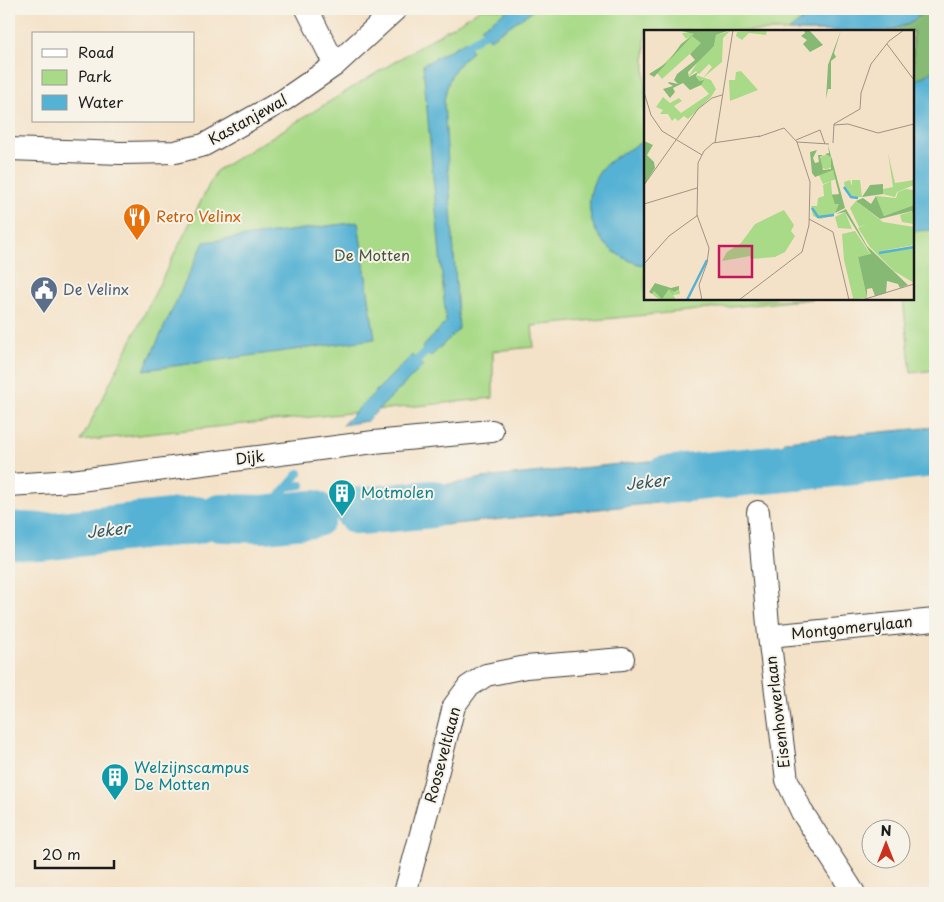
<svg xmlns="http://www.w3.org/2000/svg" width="944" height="902" viewBox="0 0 944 902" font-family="'Playpen Sans',sans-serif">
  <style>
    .green { fill: #a9da88; stroke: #627b52 }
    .forest { fill: #86ba74; stroke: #516b48 }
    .water { fill: #56b2d4; stroke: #396778 }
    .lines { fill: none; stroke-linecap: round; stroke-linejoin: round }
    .stream { stroke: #56b2d4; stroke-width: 8 }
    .river { stroke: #56b2d4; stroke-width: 48 }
    .street-casing { stroke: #3c3a36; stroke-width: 24 }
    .street { stroke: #fff; stroke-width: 22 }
    .labels { text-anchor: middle; stroke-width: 4; stroke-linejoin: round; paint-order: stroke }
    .street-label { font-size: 15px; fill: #1c1c1c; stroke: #f7f3e8 }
    .food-label { font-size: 15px; fill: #c56008; stroke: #f7f3e8; text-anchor: start }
    .park-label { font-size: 15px; fill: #46553c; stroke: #f7f3e8 }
    .service-label { font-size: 15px; fill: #4e5e75; stroke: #f7f3e8; text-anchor: start }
    .culture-label { font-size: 15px; fill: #0d838f; stroke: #f7f3e8; text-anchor: start }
    .water-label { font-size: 16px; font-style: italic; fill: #335866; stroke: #f7f3e8 }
    .inset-river { fill: none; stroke: #56b2d4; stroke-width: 2.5 }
    .inset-road { fill: none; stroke: #9e9383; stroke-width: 1 }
    .view { fill: #c2185b; fill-opacity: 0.15; stroke: #c2185b; stroke-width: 2.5 }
    .inset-edge { fill: none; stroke: #1c1c1c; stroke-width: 2.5 }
  </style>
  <rect width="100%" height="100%" fill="#f7f3e8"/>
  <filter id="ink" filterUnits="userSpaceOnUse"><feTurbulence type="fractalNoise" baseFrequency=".02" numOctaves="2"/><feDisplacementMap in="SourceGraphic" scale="10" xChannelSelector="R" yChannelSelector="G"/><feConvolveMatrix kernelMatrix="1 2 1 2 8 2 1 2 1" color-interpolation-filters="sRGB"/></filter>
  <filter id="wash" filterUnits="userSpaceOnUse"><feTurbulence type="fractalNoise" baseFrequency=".0096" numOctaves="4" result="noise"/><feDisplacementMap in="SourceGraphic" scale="20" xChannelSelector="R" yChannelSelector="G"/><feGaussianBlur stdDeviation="1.12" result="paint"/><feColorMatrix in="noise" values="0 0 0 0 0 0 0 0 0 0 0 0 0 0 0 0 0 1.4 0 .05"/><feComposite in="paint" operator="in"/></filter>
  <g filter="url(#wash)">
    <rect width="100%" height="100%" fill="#f4e2c8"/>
    <path class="green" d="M481 9H935V370L911 373 903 299H913V31H645V299H813L532 326 534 347 493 351V398L81 441 216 171Z"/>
    <path class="forest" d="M935 12V70L913 82V31H887L909 24 923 13Z"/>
    <path class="water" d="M509 9H535L490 39 481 28Z
      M817 9H935V12L923 13 909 24 887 31H788Z
      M466 41 472 52C453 67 448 78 444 102L459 329 430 357 422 348 446 322 423 65Z
      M935 70V230L913 231V82Z
      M645 140V266C613 258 586 234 590 198 591 188 594 179 601 170 611 157 631 149 645 140Z
      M358 222 375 339 144 370 204 242Z
      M412 355 423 366 367 421 342 425Z
      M935 427V476L779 492 774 458 785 441Z
      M727 453 734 495 368 533V499L483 478Z"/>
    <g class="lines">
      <path class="stream" d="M461 49 493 28
        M411 366 433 345
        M287 487 301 485
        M264 519 280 495 299 473"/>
      <path class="river" d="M665 480 935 453
        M359 511 432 504
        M221 518 264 519 313 514
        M20 536 42 537 196 520"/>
    </g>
  </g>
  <g filter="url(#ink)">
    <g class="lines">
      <g class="street-casing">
        <path id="street" d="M307 9 335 65
          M9 149 121 153 175 152 204 145 284 100 335 65 396 9
          M9 485 72 481 374 442 492 431
          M758 512 769 636 787 780 802 812 854 893
          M769 636 935 620
          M405 893 434 786 454 706 468 687 486 675 526 667 623 659"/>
      </g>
      <use href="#street" class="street"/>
    </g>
  </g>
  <defs>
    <g id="restaurant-pin" transform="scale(1.4375)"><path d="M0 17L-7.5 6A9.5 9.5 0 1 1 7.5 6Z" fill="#e8710a" stroke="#f7f3e8"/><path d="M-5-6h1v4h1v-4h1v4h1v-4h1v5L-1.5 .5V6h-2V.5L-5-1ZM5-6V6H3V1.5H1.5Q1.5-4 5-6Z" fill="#fff"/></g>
    <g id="civic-pin" transform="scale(1.4375)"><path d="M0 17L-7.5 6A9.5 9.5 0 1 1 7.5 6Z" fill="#5c6f8a" stroke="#f7f3e8"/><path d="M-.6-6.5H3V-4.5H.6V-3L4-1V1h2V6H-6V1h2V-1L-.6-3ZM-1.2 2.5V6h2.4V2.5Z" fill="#fff"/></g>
    <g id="building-pin" transform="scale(1.4375)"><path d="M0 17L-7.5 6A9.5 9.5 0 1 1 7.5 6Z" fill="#0f9aa8" stroke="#f7f3e8"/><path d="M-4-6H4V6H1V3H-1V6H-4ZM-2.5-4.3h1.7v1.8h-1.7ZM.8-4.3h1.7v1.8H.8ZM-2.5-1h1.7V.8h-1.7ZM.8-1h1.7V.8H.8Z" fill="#fff"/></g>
  </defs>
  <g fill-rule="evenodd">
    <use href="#restaurant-pin" x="137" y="217"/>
    <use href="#civic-pin" x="44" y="290"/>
    <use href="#building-pin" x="342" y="493"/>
    <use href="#building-pin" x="115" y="777"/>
  </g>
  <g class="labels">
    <g class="street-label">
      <text transform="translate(248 120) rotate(-29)" y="5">Kastanjewal</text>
      <text transform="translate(250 458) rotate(-7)" y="5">Dijk</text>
      <text transform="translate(852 628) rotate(-6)" y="5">Montgomerylaan</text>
      <text transform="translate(778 712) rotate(-97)" y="5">Eisenhowerlaan</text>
      <text transform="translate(443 755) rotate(-75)" y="5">Rooseveltlaan</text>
    </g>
    <g class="food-label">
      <text x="156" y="222">Retro Velinx</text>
    </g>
    <g class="park-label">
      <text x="372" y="261">De Motten</text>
    </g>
    <g class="service-label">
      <text x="63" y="295">De Velinx</text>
    </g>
    <g class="culture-label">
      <text x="361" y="498">Motmolen</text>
      <text x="134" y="773">Welzijnscampus<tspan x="134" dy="17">De Motten</tspan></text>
    </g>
    <g class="water-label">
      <text transform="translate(647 482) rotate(-6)" y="6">Jeker</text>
      <text transform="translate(108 530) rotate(-6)" y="6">Jeker</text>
    </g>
  </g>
  <g transform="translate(644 30)">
    <rect width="270" height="270" fill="#f4e2c8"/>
    <path d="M123 0 122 5 105 3 98 10 92 6 93 2ZM86 1 79 8 78 32 59 48 68 37 65 34 55 44 52 41 44 47 57 27 70 16 72 5ZM48 2 58 13 18 49 12 42 47 6 42 9 38 3ZM97 41 114 60 86 71 85 50H91L92 42ZM52 45 67 50 72 59 67 67 44 89 40 86 34 91 31 88 28 91 24 84H16L19 80 12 77 19 67 26 73 35 68 38 71 30 76 37 83 65 64 56 54 59 49 55 52ZM244 123 251 153 270 150V155L253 162 251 167 239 164V159L249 157ZM175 132a7 7 0 1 1 14 0a7 7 0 1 1-14 0ZM189 140 192 149 179 154 174 143ZM206 150 208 156V150H216L218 167H209L201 160 200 152ZM187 151 188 164 193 165H189L196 174 189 186 176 189 169 186 167 176H173L174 168 180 166 179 155ZM262 159 269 160 270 175 240 186 232 166 252 168 254 162ZM212 171 239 192 270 197V215L238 221 270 217V253L250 241 226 217 214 198 223 194 215 197 206 178ZM140 180 150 195 147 201 151 206 141 222 131 227 107 229 106 226 78 231 83 222 97 213 111 194ZM269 181 270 194 258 192 256 185ZM201 182 208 199 194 198 191 187ZM211 201 227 225 214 227 223 268 210 269 206 268H209L200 230 198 204ZM25 259H35L36 264 29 265 32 270H16L8 264 10 260 19 266Z" fill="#a9da88"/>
    <path d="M34 0 83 1 72 5 70 16 44 42 45 47 54 42 52 46 55 51 60 50 57 55 46 60 39 53 29 58 31 62 26 68 19 59 29 56 24 53 25 52 34 54 30 50 33 44 51 30 46 24 57 13 48 6 10 47 5 44 24 32 37 14 50 4ZM160 0H165L179 15 166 22 159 14 163 10 157 6 161 3ZM197 0 190 23 192 27 187 31V59H184L182 69 184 35ZM0 111 9 115 3 125 10 132 11 138 0 155ZM184 115 201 178 191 183 195 174H191L188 165 195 164 189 140 171 147 168 143 166 122 173 120 169 128 171 133 175 132 174 125H179L176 127 179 140 187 139V127L181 124 185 123ZM239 154V164L218 167 226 155ZM232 166 240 186 270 175V186L268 181 236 189 212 171 219 168 227 174ZM202 179 223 216 264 255 256 258 254 254 243 251 242 263 231 266 228 258 223 259V268L214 227 227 224 201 182 192 184ZM11 253 27 258 35 256V259L30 262 26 259 31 267 25 259 18 269 10 261 8 264 5 262Z" fill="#86ba74"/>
    <path class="inset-river" d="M200 157 207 167 214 168M168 178 174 187 190 185M235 223 270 217M43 270 63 230"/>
    <path class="inset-road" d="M243 14 270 50M0 62 7 85 18 101 58 125M190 95 204 94 234 103 270 94M114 107 140 98 153 112M152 110 176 100 181 114M153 112 185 114M71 113 89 0M189 113 190 94 216 79 217 63 227 34 245 11 260 0M0 155 54 79 68 68 78 65M0 174 53 158M165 189 189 202 205 270M0 234 25 206 54 185M58 270 55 255 63 233 65 218 53 185 54 133 60 121 69 113 116 106M95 270 158 222 165 195 166 152 153 112M218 270 270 254"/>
    <path class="view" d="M75 216H108V247H75Z"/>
    <rect width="270" height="270" class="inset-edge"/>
  </g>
  <rect width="944" height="902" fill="none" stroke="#f7f3e8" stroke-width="30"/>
  <rect x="32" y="32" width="162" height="90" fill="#f7f3e8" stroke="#9f9d96"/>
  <rect x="42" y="49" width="25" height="8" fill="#ffffff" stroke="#9f9d96"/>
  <text x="78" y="58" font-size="15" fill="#1c1c1c">Road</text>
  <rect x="42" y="70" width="25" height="15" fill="#a9da88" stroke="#9f9d96"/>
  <text x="78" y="82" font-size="15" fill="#1c1c1c">Park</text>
  <rect x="42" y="95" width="25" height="15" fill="#56b2d4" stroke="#9f9d96"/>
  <text x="78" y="108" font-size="15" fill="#1c1c1c">Water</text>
  <g transform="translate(886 844)"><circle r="24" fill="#f7f3e8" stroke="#9f9d96"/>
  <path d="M0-4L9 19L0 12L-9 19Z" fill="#c8321e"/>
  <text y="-8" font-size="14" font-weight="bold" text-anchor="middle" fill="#1c1c1c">N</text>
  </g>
  <path d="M35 860v8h79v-8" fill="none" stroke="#1c1c1c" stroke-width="2.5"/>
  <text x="42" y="860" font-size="15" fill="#1c1c1c" stroke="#f7f3e8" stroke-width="4" paint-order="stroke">20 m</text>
</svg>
